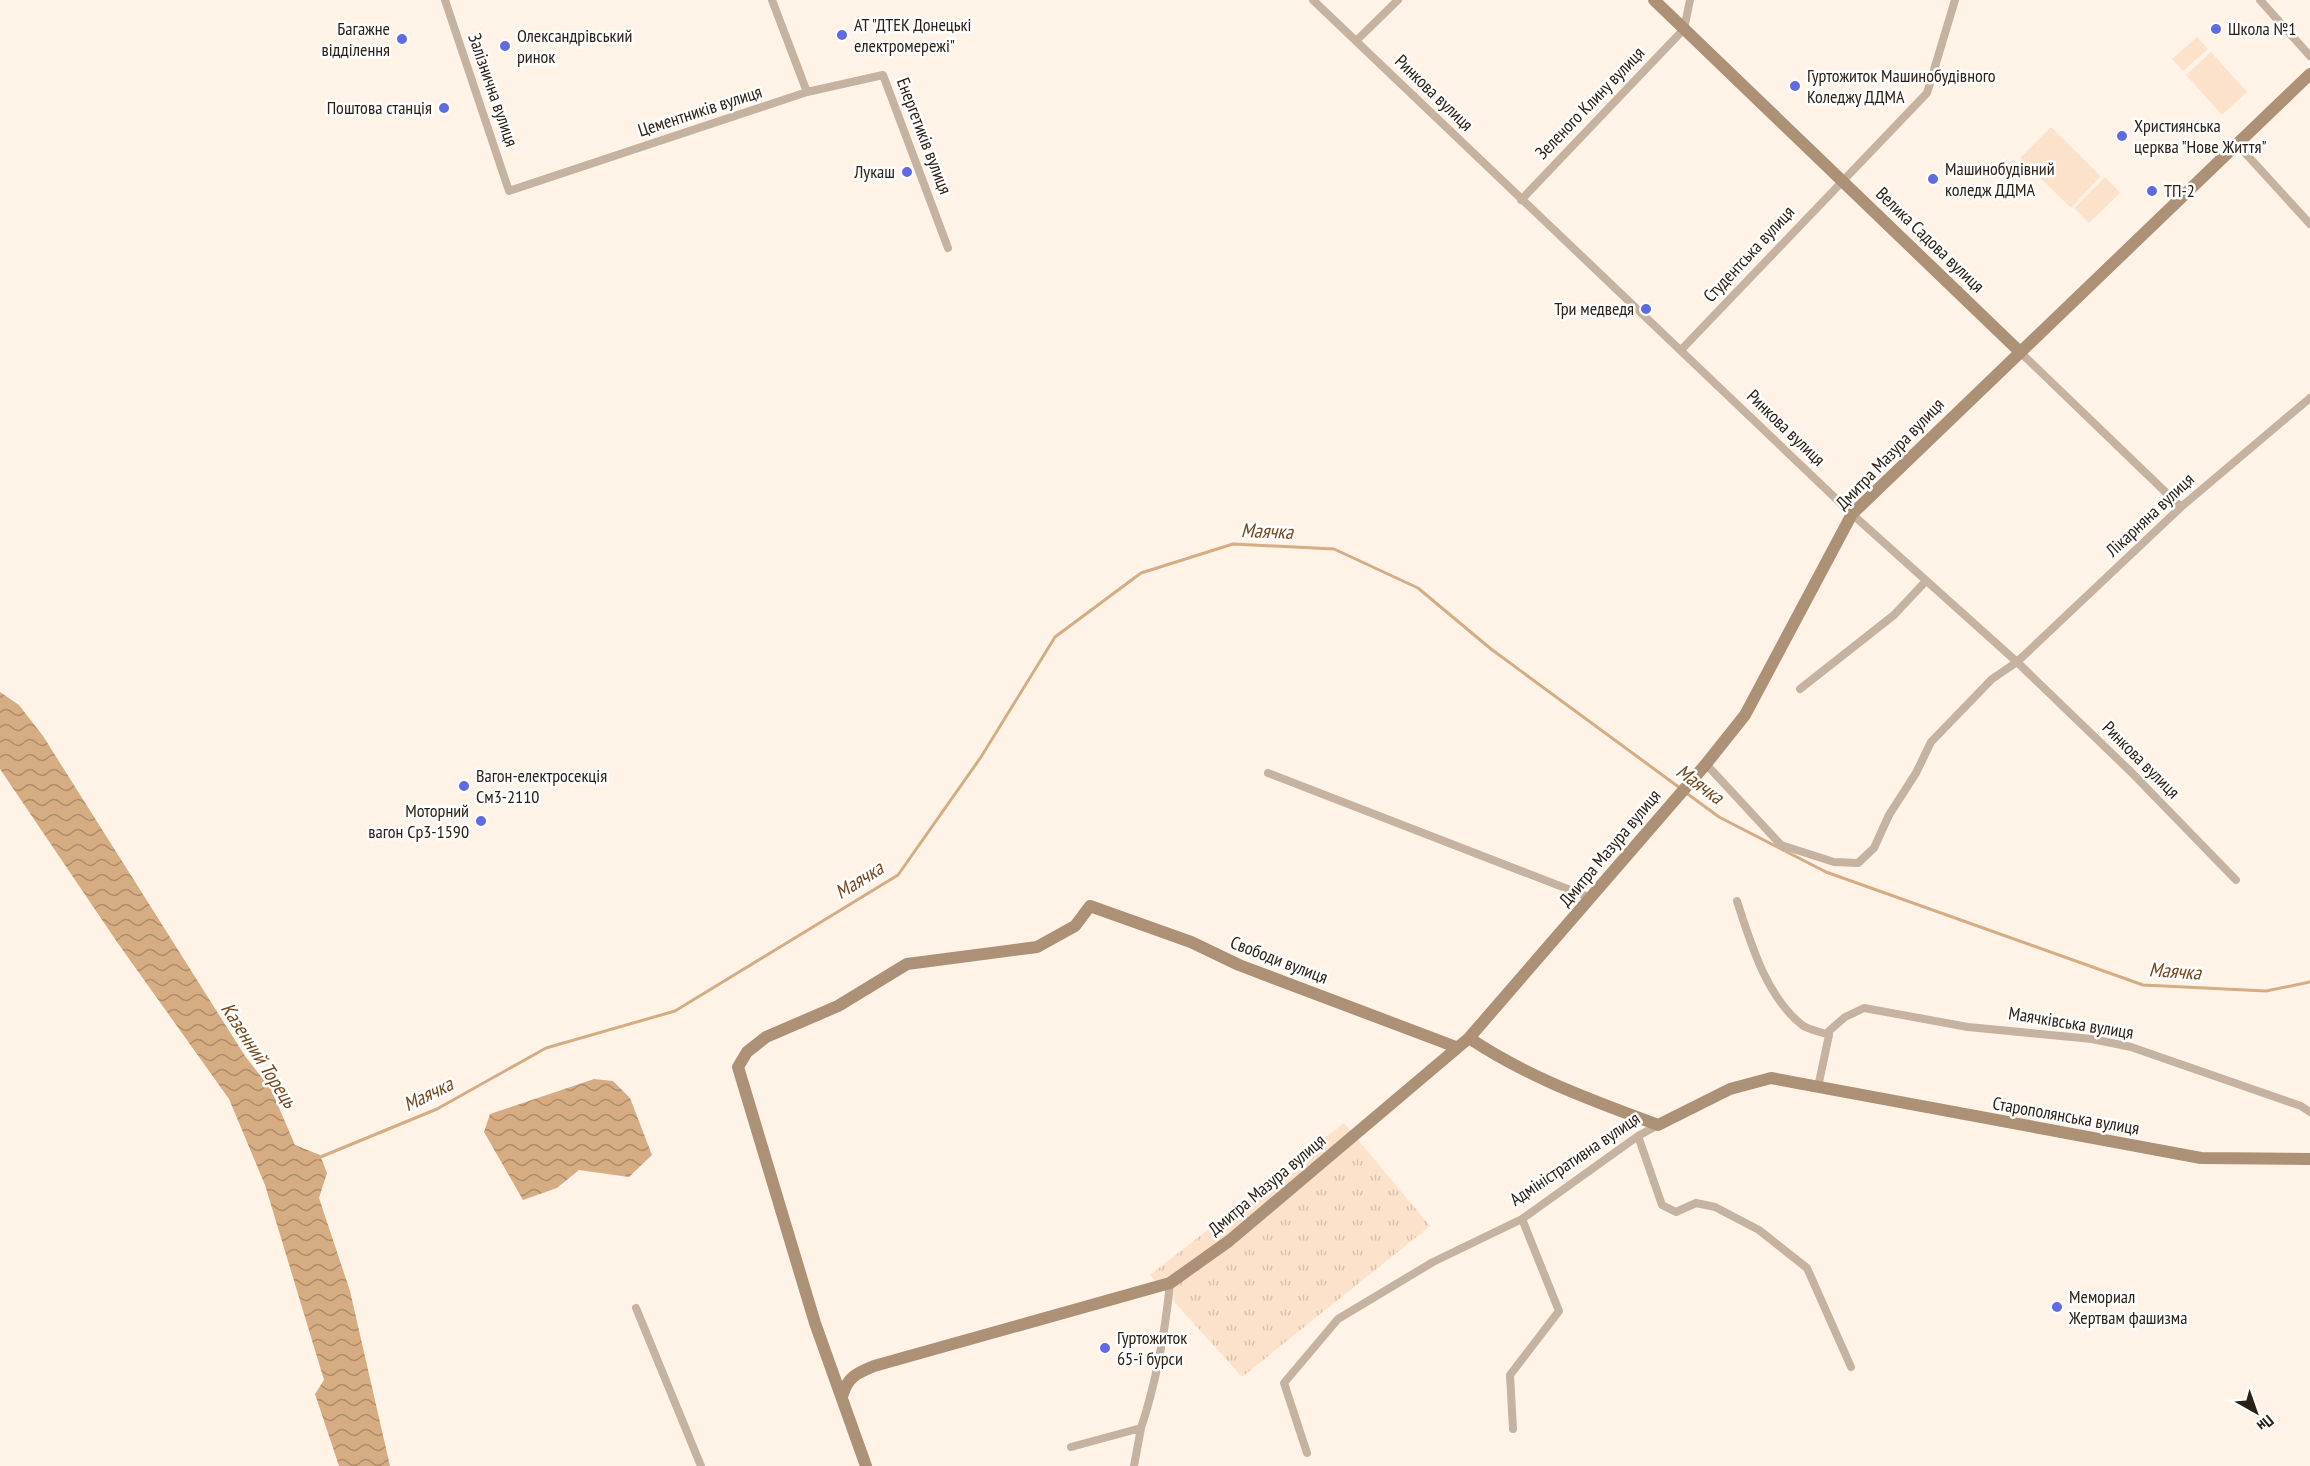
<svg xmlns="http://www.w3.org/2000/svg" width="2310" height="1466" viewBox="0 0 2310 1466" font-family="'PT Sans Narrow',sans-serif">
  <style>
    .grass { fill: url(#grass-tufts) }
    .green { fill: #fce2ca }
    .water { fill: url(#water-waves) }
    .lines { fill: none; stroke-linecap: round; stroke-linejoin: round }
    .stream { stroke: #d6ac83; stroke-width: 3 }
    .street { stroke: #c5b2a0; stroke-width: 8 }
    .secondary { stroke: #ad9176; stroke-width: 12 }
    .poi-dot { fill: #5f6be2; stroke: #fff; stroke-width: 2 }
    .labels { text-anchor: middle; stroke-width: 5; stroke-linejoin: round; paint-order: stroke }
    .poi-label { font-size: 18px; fill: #2b2016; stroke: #fff; text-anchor: start }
    .street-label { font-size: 18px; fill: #2b2016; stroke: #fff }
    .water-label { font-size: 20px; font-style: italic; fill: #73491b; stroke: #fff }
  </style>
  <defs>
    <pattern id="grass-tufts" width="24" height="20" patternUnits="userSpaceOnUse" patternTransform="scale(1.5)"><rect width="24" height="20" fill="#fce2ca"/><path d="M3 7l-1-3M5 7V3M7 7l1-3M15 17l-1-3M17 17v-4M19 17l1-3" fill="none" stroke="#d8c2ad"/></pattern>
    <pattern id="water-waves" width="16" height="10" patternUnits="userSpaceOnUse" patternTransform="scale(1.5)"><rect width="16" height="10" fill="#d6ac83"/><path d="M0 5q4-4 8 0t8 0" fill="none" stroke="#ae8c6a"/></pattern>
  </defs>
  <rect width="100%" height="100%" fill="#fff3e8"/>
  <path class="grass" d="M1344 1123 1430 1226 1242 1377 1150 1275Z"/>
  <path class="green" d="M2197 37 2208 49 2183 71 2172 59Z
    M2211 52 2247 92 2222 115 2186 75Z
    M2051 127 2101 176 2071 208 2020 158Z
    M2105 177 2120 193 2089 223 2074 208Z"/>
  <path class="water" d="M0 692 19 705 43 736 245 1056 271 1089 295 1145 320 1155 327 1173 319 1198 350 1291 390 1466H339L315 1394 324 1380 265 1185 229 1099 117 942 0 769Z
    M594 1079 613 1081 630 1098 652 1155 629 1177 579 1170 557 1188 523 1200 484 1132 490 1114Z"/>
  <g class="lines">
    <path class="stream" d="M1685 792 1719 817 1826 872 2143 985 2266 991 2310 982
      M318 1158 437 1109 546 1048 675 1011 898 875 981 757 1055 637 1141 573 1233 544 1334 549 1418 588 1491 649 1680 788"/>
    <path class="street" d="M445 0 509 191 807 92 883 75 948 248
      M772 0 807 92
      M1313 0 1852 514 2017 662 2131 772 2236 880
      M2260 0 2310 56
      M1356 41 1398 0
      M2237 144 2310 224
      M1521 200 1684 29 1690 0
      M1681 350 1927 93 1955 0
      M2019 351 2181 507
      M1800 689 1894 615 1925 582
      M1706 764 1781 845 1834 862 1858 863 1874 848 1889 815 1916 773 1931 742 1992 679 2017 662 2181 507 2310 398
      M1268 773 1591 898
      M1737 901C1751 944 1766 996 1802 1025 1809 1030 1821 1032 1829 1035L1818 1087
      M1829 1035V1031L1845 1017 1864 1008 1968 1027 2092 1039 2131 1047 2301 1106 2310 1112
      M1638 1136 1662 1205 1676 1212 1696 1203 1715 1207 1759 1230 1807 1268 1851 1367
      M636 1308 701 1466
      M1513 1429 1510 1375 1559 1311 1522 1219
      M1071 1447 1141 1428C1157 1380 1165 1333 1170 1283
      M1307 1453 1284 1383 1338 1319 1433 1262 1522 1219 1638 1136 1658 1125
      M1134 1466 1141 1428"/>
    <path class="secondary" d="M1654 0 2019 351
      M1469 1038C1529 1078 1591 1100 1658 1125L1730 1089 1771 1078 2201 1158 2310 1159
      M843 1394C848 1376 858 1373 874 1366L1170 1283 1229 1241 1469 1038 1706 764 1745 715 1852 514 2310 74
      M866 1466 815 1323 738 1067 747 1052 766 1037 838 1006 907 964 1037 947 1075 926 1090 906 1191 942 1239 965 1456 1047"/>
  </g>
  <g class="poi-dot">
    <circle cx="2216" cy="29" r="6"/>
    <circle cx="842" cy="35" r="6"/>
    <circle cx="402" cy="39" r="6"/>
    <circle cx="505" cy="46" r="6"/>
    <circle cx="1795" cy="86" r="6"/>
    <circle cx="444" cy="108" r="6"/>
    <circle cx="2122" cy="136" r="6"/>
    <circle cx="907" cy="172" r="6"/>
    <circle cx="1933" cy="179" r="6"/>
    <circle cx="2152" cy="191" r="6"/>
    <circle cx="1646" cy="309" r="6"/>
    <circle cx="464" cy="786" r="6"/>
    <circle cx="481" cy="821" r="6"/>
    <circle cx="2057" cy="1307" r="6"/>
    <circle cx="1105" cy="1348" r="6"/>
  </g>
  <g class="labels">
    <g class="poi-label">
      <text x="854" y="31">АТ "ДТЕК Донецькі<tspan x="854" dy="21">електромережі"</tspan></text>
      <text x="390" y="35" text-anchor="end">Багажне<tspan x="390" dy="21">відділення</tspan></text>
      <text x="2228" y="35">Школа №1</text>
      <text x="517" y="42">Олександрівський<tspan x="517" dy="21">ринок</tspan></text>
      <text x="1807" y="82">Гуртожиток Машинобудівного<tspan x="1807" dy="21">Коледжу ДДМА</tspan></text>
      <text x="432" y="114" text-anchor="end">Поштова станція</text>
      <text x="2134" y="132">Християнська<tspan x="2134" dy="21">церква "Нове Життя"</tspan></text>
      <text x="1945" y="175">Машинобудівний<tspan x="1945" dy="21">коледж ДДМА</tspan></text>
      <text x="895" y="178" text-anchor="end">Лукаш</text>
      <text x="2164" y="197">ТП-2</text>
      <text x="1634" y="315" text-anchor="end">Три медведя</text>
      <text x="476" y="782">Вагон-електросекція<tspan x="476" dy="21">См3-2110</tspan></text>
      <text x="469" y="817" text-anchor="end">Моторний<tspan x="469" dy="21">вагон Ср3-1590</tspan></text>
      <text x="2069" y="1303">Мемориал<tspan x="2069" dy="21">Жертвам фашизма</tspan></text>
      <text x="1117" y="1344">Гуртожиток<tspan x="1117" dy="21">65-ї бурси</tspan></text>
    </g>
    <g class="street-label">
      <text transform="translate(493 90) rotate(71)" y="6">Залізнична вулиця</text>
      <text transform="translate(1434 93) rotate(44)" y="6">Ринкова вулиця</text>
      <text transform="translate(1590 103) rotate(-46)" y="6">Зеленого Клину вулиця</text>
      <text transform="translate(700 111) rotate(-18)" y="6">Цементників вулиця</text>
      <text transform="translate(924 136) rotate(69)" y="6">Енергетиків вулиця</text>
      <text transform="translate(1930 240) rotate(44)" y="6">Велика Садова вулиця</text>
      <text transform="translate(1749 254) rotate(-47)" y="6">Студентська вулиця</text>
      <text transform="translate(1786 428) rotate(44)" y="6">Ринкова вулиця</text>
      <text transform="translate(1890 454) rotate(-46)" y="6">Дмитра Мазура вулиця</text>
      <text transform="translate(2150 515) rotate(-43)" y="6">Лікарняна вулиця</text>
      <text transform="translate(2141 760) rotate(45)" y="6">Ринкова вулиця</text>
      <text transform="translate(1610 848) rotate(-50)" y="6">Дмитра Мазура вулиця</text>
      <text transform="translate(1279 960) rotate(21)" y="6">Свободи вулиця</text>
      <text transform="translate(2071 1023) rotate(9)" y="6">Маячківська вулиця</text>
      <text transform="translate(2066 1116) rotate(10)" y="6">Старополянська вулиця</text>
      <text transform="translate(1575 1159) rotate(-34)" y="6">Адміністративна вулиця</text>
      <text transform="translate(1267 1185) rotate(-40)" y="6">Дмитра Мазура вулиця</text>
    </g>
    <g class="water-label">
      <text transform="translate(1267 531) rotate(2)" y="7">Маячка</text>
      <text transform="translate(1700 784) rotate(36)" y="7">Маячка</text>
      <text transform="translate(859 880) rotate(-32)" y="7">Маячка</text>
      <text transform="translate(2175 971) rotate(4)" y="7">Маячка</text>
      <text transform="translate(259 1055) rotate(57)" y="7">Казенний Торець</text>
      <text transform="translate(428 1094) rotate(-26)" y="7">Маячка</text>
    </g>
  </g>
  <g transform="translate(2256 1412) rotate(140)" stroke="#ffffff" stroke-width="4.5" paint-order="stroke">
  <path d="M0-4.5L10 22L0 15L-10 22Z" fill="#2b2016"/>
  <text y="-9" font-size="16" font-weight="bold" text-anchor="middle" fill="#2b2016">Пн</text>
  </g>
</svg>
